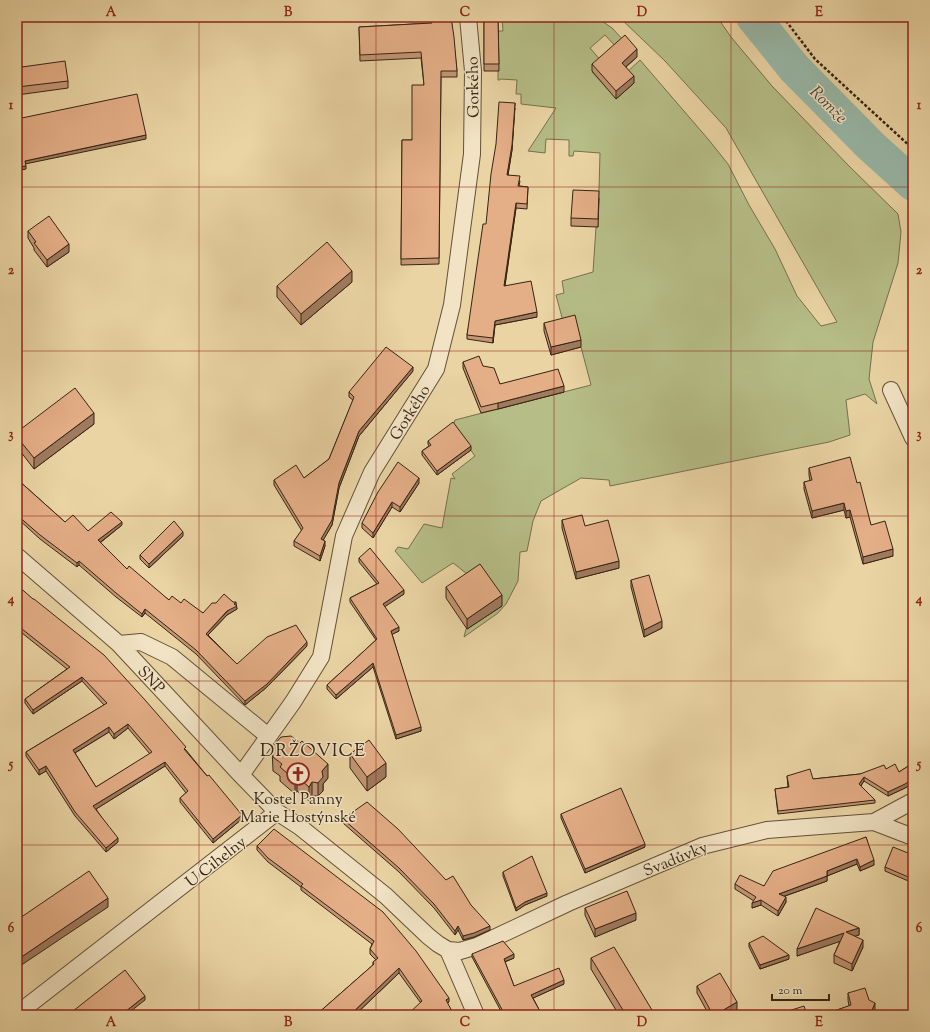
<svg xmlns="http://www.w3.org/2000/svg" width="930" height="1032" viewBox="0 0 930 1032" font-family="'Sorts Mill Goudy',serif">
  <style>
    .green { fill: #b6bd86; stroke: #76704d }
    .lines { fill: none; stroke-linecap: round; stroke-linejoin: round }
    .river { stroke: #98b8a8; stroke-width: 34 }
    .street-casing { stroke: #635038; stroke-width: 18 }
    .path { stroke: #362414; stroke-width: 2.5; stroke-dasharray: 3 2; stroke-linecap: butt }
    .street { stroke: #f1e3c4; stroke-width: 16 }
    .wall { fill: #c49674; stroke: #362414; fill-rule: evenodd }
    .shaded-wall { fill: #a07a5e; stroke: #362414 }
    .building { fill: #e4ae87; stroke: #362414; fill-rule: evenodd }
    .grid { fill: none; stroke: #8f2418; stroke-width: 1; stroke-opacity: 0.55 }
    .labels { text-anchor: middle; stroke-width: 3; stroke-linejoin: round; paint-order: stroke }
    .street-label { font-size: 16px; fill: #362414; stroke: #f1e3c4 }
    .poi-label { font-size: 16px; fill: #362414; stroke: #f1e3c4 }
    .water-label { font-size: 17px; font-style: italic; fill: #4e4939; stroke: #f1e3c4 }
    .quarter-label { font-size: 18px; letter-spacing: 1px; fill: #362414; stroke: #f1e3c4 }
    .neatline { fill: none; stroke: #8f2418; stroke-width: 1.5 }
    .grid-label { font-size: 13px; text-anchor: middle; font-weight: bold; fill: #8f2418 }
  </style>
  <rect width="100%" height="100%" fill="#ead4a4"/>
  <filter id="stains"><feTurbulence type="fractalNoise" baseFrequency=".005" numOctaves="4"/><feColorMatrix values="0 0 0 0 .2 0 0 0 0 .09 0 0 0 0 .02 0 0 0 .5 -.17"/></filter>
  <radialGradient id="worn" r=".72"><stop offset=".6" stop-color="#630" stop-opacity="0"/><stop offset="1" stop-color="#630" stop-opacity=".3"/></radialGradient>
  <path class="green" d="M502 17H596L612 28 625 42 618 49 605 35 590 48 602 62 592 72 616 98 625 74 640 60 708 139 728 164 749 205 775 249 797 296 821 326 837 322 726 128 665 61 619 17H717L731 37 772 86 848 165 898 214 901 232 898 263 873 342 869 379 877 404 865 394 846 400 850 435 829 442 610 486 609 480 581 478 541 501 533 521 527 551 520 552 518 581 506 604 498 613 464 637 466 629 500 606C484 591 470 575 453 563L422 583 395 551 398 547 408 549 424 524 442 528 451 478 455 479 452 474 475 456 453 426 455 420 591 385 581 347 564 325 556 295 564 293 562 281 593 272 596 227H598L600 153 574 151 573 156H569V140L546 139 545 153 528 151 556 108 521 104V94H516L517 80 500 79V80H498V31H503Z"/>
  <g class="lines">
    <path class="river" d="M753 17 794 68 871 146 913 184"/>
    <g class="street-casing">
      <path id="street" d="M891 390 913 438
        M17 556 119 644 241 775 277 812 300 827 386 896 428 936 438 944 448 950 476 1015
        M119 644 141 642 172 657 268 736
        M241 775 293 702 321 657 344 536 372 472 436 369 452 305 472 154 473 71 468 17
        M874 822 913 801
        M448 950 460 951 477 946 568 903 702 846 767 830 874 822 913 837
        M17 1014 277 812"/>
    </g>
    <path class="path" d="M783 17 815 59 913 149"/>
    <use href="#street" class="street"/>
  </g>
  <path class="wall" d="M430 17H451L457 71V77H441L439 264 401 265 402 140H412L424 85 421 58 360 61 359 27 431 23Z
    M484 19H498L499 71H484Z
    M17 42 22 67 68 81V88L17 95Z
    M637 57 626 67 634 83 616 99 592 71V64Z
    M515 108 512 150 508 175 520 181 519 186 528 187 527 209 516 208 505 286 537 317 495 325 493 343 467 339V335Z
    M599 198 598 227 571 226V218Z
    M28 231 69 252 47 267 34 250V248L28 238Z
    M352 282 301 325 277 297V286Z
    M544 323 581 347 551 355 544 331Z
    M463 362 483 366 500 384 564 392 498 409 481 413 463 368Z
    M413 371 359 436 339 488 332 525 323 540 325 546 320 561 294 546V541L302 531 274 485V480L304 478 329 459 353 400 349 397V392Z
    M94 424 34 469 17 447V432Z
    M428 441 471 450 437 475 422 455V451L429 446 428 444Z
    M809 468 857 483 871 525 893 556 863 564 850 517 846 518 844 510 812 518 804 489V482L810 481 809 475Z
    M17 479 65 522 88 531 122 525 100 543 127 569 169 600 181 603 203 613 236 605 237 609 227 615 208 635 237 664 307 646 267 687 245 705 196 654 145 613 142 617 116 597 79 565 77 567 40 539 17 518Z
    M419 483 400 512 392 507 373 538 362 528V523Z
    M562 520 585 526 619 568 576 579 562 528Z
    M183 536 149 568 140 559V555Z
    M359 558 404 594 384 606 399 631 392 634 421 731 396 739 373 667 336 699 327 689V685L376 640 350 602V598L377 584 359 562Z
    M631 580 662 628 644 637 631 587Z
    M17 585 186 750 242 819 213 843 180 802V798L186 793 165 766 96 809 118 842 106 852 75 816 46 771 39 775 26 756V752L104 705 82 681 33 714 25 703V699L67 669 17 629ZM128 728 150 754 96 787 75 753 109 732 114 739Z
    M446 587 502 606 467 629 446 598Z
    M272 747 328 778 323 784V791L318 796H312L309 801 297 791 295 794 280 781V776L273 771Z
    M350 754 386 777 367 791 350 768Z
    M913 763V783L905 788 888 796 864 781 861 786 875 800V803L778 814 775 789 788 787 787 776 813 779 860 774 886 769 899 772Z
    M561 814 645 847 585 873 561 818Z
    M343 819 471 905 490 930 474 937 463 940 458 930 455 935 434 908 399 872 343 823Z
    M866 837 874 865 860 871 857 864 827 876V881L785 896 786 902 778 916 761 905 752 908 754 901 735 889V884L764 886Z
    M257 846 449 1002 448 1003 420 1002 399 973 355 1015H316L373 965V962L376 960 370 954V949L372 944 301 890V887L268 862 257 850Z
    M913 855V883L885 871V867Z
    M503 872 547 896 525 905 516 911 503 876Z
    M585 908 636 920 595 937 585 915Z
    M859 928V935L855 936 863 947 852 971 834 963V955L840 941 797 956Z
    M749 943 789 959 760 969 749 947Z
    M472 954 514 958 505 962 514 986 564 984 533 998 542 1015H503L472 957Z
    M591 958 655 1015H619L591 969Z
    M697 986 737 1010 727 1015H709L697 993Z
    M848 993 869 1000 875 1011 873 1014V1015H834V1011L849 1006 848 1000Z"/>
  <path class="shaded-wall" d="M637 49V57L622 70V63Z
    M634 76V83L616 99V91Z
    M515 103 512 150 507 180V175Z
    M146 135V139L25 164V161Z
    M26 166V169L17 171V167Z
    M516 203V208L504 291V286Z
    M69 244V252L47 267V260Z
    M352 271V282L301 325V314Z
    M537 312V317L495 325 493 343V338L495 321Z
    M581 340V347L551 355V347Z
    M413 367V371L359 436 339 488 332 525 321 544V539L339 483 359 431Z
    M564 386V392L498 409V403Z
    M94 413V424L34 469V458Z
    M471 446V450L437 475V471Z
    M419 478V483L400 512V507Z
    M392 502V507L373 538V533Z
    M844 503V510L812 518V511Z
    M850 510V517L846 518V511Z
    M122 522V525L98 544V540Z
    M183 532V536L149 568V564Z
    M325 541V546L320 561V556Z
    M893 549V556L863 564V557Z
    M79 561V565L77 567V563Z
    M619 561V568L576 579V572Z
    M404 590V594L383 608V604Z
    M502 595V606L467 629V619Z
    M236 602 237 609 227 615 206 637V634Z
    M145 609V613L142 617V614Z
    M662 621V628L644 637V630Z
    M399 627V631L391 635V631Z
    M307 642V646L267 687 245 705V701Z
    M373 663V667L336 699V695Z
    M82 677V681L33 714V710Z
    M128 724V728L114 739V734Z
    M109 727V732L73 754V750Z
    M421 727V731L396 739V735Z
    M165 762V766L93 811V806Z
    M386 763V777L367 791V777Z
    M328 764V778L323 784V791L318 796V783L322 771Z
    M46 766V771L39 775V770Z
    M297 777V791L295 794V780Z
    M864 777V781L859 788V784Z
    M913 779V783L905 788 888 796V792Z
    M312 782V796L309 801V787Z
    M242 815V819L213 843V839Z
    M118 838V842L106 852V848Z
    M645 844V847L585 873V869Z
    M857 859V864L827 876V871Z
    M874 860V865L860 871V867Z
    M827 876V881L779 898V894Z
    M547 893V896L525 905 516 911V908L525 902Z
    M786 897V902L778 916V911Z
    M108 898V907L17 968V960Z
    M761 900V905L752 908V903Z
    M636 913V920L595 937V929Z
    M458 926V930L455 935V931Z
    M490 926V930L474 937 463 940V936Z
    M859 928V935L846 939V932Z
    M844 933V940L797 956V949Z
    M863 940V947L852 971V964Z
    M514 954V958L504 962V959Z
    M789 955V959L760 969V965Z
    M399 968V973L355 1015H350Z
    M564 980V984L531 999V995Z
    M145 996V1000L126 1015H121Z
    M449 998V1002L446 1004V1000Z
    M737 1002V1010L727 1015H715Z
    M875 1003V1011L873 1015 872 1010Z"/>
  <path class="building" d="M431 17H451L454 37 457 71H441L439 258 401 259 402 140H412V85H424L421 52 360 55 359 27 432 23Z
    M484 19H498L499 64H484Z
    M625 35 637 49 622 63 634 76 616 91 592 64Z
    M17 42 22 67 65 61 68 81 17 87Z
    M137 94 146 135 25 161 26 166 17 167V119Z
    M499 102 515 103 512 145 507 175 520 176 518 186 528 187 527 204 516 203 504 286 531 281 537 312 495 321 493 338 467 335 483 224H486L491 174 496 144Z
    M573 190 599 191 598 219 571 218Z
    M49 216 69 244 47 260 34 243 36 242 28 231Z
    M327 242 352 271 301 314 277 286Z
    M575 315 581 340 551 347 544 323Z
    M386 347 413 367 359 431 339 483 332 520 321 539 325 541 320 556 294 541 303 528 274 480 296 465 304 478 329 459 354 397 349 392Z
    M479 356 483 366 494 368 500 384 558 369 564 386 498 403 481 407 463 362Z
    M75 388 94 413 34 458 17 437V432Z
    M453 422 471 446 437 471 422 451 431 445 428 441Z
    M850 457 857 483 860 482 871 525 885 521 893 549 863 557 850 510 846 511 844 503 812 511 804 482 812 480 809 468Z
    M398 462 419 478 400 507 392 502 373 533 362 523 378 492Z
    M17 479 65 522 73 515 88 531 111 512 122 522 98 540 127 569 129 566 169 600 172 596 181 603 184 599 203 613 212 603H216L224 594 233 602H236L234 604 237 606 227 611 206 634 237 664 267 637 296 625 307 642 267 684 245 701 196 650 145 609 142 614 116 593 79 561 77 563 40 535 17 515Z
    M582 515 585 526 608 520 619 561 576 572 562 520Z
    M174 521 183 532 149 564 140 555Z
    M370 548 404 590 383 604 399 627 391 631 421 727 396 735 373 663 336 695 327 685 377 639 350 598 379 583 359 558Z
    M480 564 502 595 467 619 446 587Z
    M649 575 662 621 644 630 631 580Z
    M17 585 33 599H34L104 655 145 700 186 747 184 749 207 776 209 775 242 815 213 839 180 798 188 791 165 762 93 806 118 838 106 848 75 812 46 766 39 770 26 752 107 703 82 677 33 710 25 699 70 667 17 625ZM128 724 152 752 96 787 73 750 109 727 114 734Z
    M291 736 300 743 302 741 328 764 322 771 323 777 318 783 312 782 309 787 297 777 295 780 280 767 282 764 273 757 272 747 281 737Z
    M369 740 386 763 367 777 350 754Z
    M913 763V779L905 784 888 792 864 777 859 784 875 800 778 811 775 789 789 787 787 776 810 769 813 779 860 774 884 765 886 769 895 764 899 772Z
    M621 788 645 844 585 869 561 814Z
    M367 802 398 829 446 880 453 876 471 905 490 926 474 933 463 936 458 926 455 931 434 904 399 868 343 819Z
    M274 829 383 912 416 951 449 998 446 1000 454 1015H407L422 1001 399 968 350 1015H316L374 964 373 962 378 958 370 949 374 941 301 886 303 884 268 858 257 846Z
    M866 837 874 860 860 867 857 859 827 871V876L779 894 786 897 778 911 761 900 752 903 756 897 735 884 740 875 764 886 773 871Z
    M893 847 913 855V879L885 867Z
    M532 856 547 893 525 902 516 908 503 872Z
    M89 871 108 898 17 960V920Z
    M627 891 636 913 595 929 585 908Z
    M816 908 859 928 846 932 863 940 852 964 834 955 844 933 797 949Z
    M763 936 789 955 760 965 749 943Z
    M503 941 514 954 504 959 514 986 559 968 564 980 531 995 542 1015H505L472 954Z
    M614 947 655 1015H626L591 958Z
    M125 970 145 996 121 1015H68Z
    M720 973 737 1002 715 1015H713L697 986Z
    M865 988 869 1000 875 1003 872 1010 873 1015H835L834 1011 851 1005 848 993Z
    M804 1006 807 1015H776Z"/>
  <path class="grid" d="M199 17V1015M376 17V1015M554 17V1015M731 17V1015M17 187H913M17 351H913M17 516H913M17 681H913M17 845H913"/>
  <defs>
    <g id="church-ring" transform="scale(1.15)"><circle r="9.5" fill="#f1e3c4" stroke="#8f2418" stroke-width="1.5"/><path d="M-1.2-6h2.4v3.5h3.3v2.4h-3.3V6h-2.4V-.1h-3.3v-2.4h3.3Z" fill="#8f2418"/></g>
  </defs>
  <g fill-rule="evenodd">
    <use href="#church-ring" x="298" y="774"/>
  </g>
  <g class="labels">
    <g class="street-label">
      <text transform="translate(472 87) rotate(-91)" y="6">Gorkého</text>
      <text transform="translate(409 412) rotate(-58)" y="6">Gorkého</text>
      <text transform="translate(152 679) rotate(47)" y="6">SNP</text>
      <text transform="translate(675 858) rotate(-22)" y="6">Svadůvky</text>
      <text transform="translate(215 861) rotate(-38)" y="6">U Cihelny</text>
    </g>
    <g class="poi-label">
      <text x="298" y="804">Kostel Panny<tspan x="298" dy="18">Marie Hostýnské</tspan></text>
    </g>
    <g class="water-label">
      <text transform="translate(829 104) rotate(45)" y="6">Romže</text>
    </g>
    <g class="quarter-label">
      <text x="313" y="756">DRŽOVICE</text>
    </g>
  </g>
  <rect width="930" height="1032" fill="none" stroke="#ead4a4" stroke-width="44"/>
  <path d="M772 994v6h57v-6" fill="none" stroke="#362414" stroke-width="2"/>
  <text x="778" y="994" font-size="12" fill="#362414" stroke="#f1e3c4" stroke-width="3" paint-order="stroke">20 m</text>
  <rect x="22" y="22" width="886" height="988" class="neatline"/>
  <g class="grid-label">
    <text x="111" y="16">A</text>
    <text x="288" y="16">B</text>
    <text x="465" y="16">C</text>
    <text x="642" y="16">D</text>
    <text x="819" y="16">E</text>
    <text x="11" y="109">1</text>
    <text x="919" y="109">1</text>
    <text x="11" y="274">2</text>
    <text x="919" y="274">2</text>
    <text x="11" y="438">3</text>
    <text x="919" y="438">3</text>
    <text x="11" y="603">4</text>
    <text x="919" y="603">4</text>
    <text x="11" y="768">5</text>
    <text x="919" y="768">5</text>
    <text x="11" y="932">6</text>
    <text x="919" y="932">6</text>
    <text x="111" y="1026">A</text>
    <text x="288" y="1026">B</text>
    <text x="465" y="1026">C</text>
    <text x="642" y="1026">D</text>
    <text x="819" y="1026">E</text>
  </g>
  <rect width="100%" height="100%" filter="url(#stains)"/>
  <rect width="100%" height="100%" fill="url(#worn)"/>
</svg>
